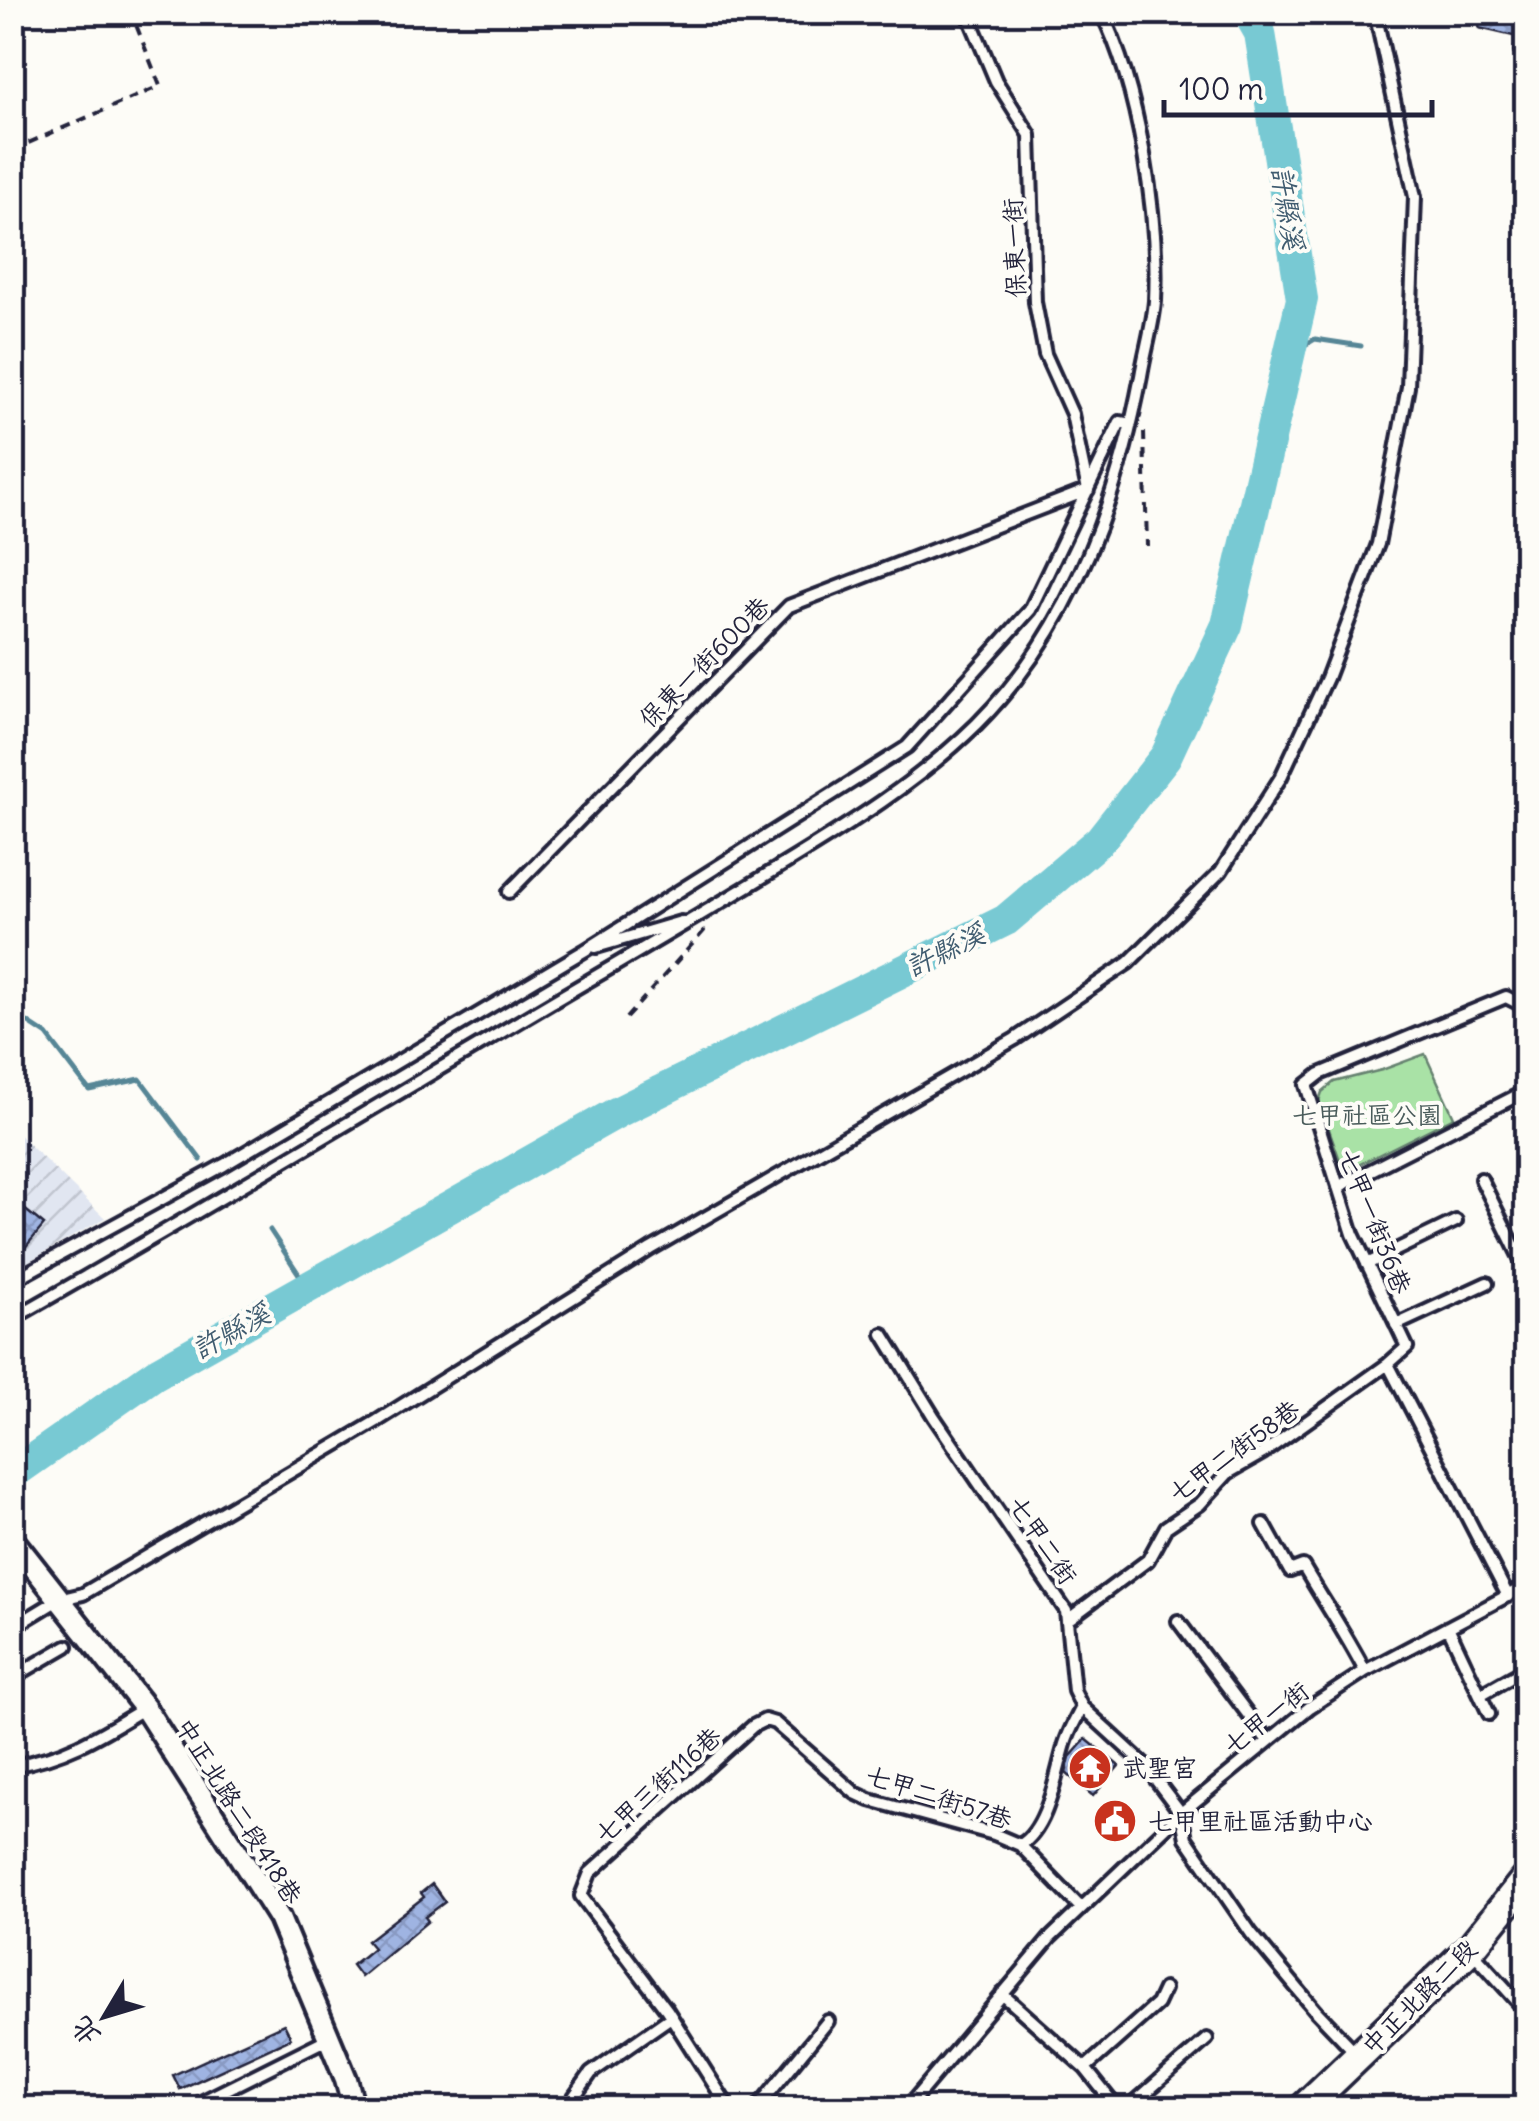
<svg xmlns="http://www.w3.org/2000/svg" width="1539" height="2121" viewBox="0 0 1539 2121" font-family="Delius,'LXGW WenKai TC',sans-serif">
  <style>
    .industrial { fill: url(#industrial-furrows) }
    .park { fill: #a9e2a6; stroke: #668270; stroke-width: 2.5 }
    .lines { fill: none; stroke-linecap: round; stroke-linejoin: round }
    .stream { stroke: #568696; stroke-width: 5 }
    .river { stroke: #78c9d3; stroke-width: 32 }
    .building { fill: url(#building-cross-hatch); stroke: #22223b; stroke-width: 2.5 }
    .service-casing { stroke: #22223b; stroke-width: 18 }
    .minor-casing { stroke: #22223b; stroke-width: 28 }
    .secondary-casing { stroke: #22223b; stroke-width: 35 }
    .path { stroke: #22223b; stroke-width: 4; stroke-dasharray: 10 8; stroke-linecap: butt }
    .service { stroke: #fdfcf7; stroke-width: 10 }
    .minor { stroke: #fdfcf7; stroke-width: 20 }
    .secondary { stroke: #fdfcf7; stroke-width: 28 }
    .labels { text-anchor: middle; stroke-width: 8; stroke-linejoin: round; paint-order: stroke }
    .street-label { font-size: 25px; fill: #22223b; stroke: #fdfcf7 }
    .park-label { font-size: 25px; fill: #4a5c5b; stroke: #fdfcf7 }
    .poi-label { font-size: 25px; fill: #22223b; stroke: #fdfcf7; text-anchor: start }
    .water-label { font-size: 28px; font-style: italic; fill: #405c70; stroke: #fdfcf7 }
  </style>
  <defs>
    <pattern id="industrial-furrows" width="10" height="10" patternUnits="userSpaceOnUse" patternTransform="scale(2.5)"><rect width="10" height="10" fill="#e1e6f1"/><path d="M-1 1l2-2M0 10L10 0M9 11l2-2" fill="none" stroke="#c1c5d0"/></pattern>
    <pattern id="building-cross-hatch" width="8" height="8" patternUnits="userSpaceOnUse" patternTransform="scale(2.5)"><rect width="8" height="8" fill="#9fb4e2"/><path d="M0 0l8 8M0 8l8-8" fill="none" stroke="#899ac3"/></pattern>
  </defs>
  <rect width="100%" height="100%" fill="#fdfcf7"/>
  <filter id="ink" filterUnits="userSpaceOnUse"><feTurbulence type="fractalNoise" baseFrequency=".01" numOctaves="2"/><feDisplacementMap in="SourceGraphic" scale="20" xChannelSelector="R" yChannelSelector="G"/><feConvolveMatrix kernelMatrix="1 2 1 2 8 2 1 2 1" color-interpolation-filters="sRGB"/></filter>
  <g filter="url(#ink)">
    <path class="industrial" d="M12 1128 105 1218 13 1270H12Z"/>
    <path class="park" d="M1425 1054 1454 1117 1356 1166H1342L1319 1101 1322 1092 1334 1082 1382 1070Z"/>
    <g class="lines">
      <path class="stream" d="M1289 354 1315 339 1361 346
        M12 1012 47 1035 89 1090 140 1079 201 1160
        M270 1230 308 1288"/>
      <path class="river" d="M12 1474 155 1374 618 1112 1006 920 1100 840 1166 756 1227 625 1302 299 1260 33 1248 12"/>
    </g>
    <path class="building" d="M1482 12H1526V39L1479 28Z
      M12 1199 44 1225 12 1263Z
      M1086 1739 1119 1766 1093 1796 1066 1773 1070 1757Z
      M432 1884 445 1902 425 1917 428 1921 361 1977 352 1965 373 1948 367 1941 424 1897 421 1893Z
      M284 2024 291 2038 180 2089 173 2075Z"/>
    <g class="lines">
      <g class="service-casing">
        <path id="service" d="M1521 51 1526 61
          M509 892 789 606 1088 490 1072 414 1045 354 1035 302 1030 135 996 81 967 12
          M596 947 681 922
          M1481 1179 1526 1270
          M1338 1187 1526 1091
          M1367 1264 1456 1221
          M12 1281 224 1165 584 951 907 747 1030 610 1120 422 1131 424
          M12 1319C206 1209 396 1094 588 981 651 944 714 907 776 869 848 825 917 783 977 724 1070 631 1117 503 1141 376 1145 351 1153 325 1155 301 1159 218 1139 86 1101 12
          M1396 1325 1487 1283
          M883 1334 934 1417 1066 1611 1074 1691 1082 1707 1144 1764 1181 1813 1186 1838 1251 1933 1316 2011 1358 2055
          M1388 1364 1508 1596
          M1264 1524 1290 1571 1303 1566C1324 1602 1346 1634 1365 1671
          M1069 1619 1148 1560 1166 1527 1200 1504 1228 1473 1263 1453 1388 1364 1407 1347 1353 1234 1306 1085 1320 1074 1506 997 1526 1007
          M1178 1621 1268 1741
          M1448 1627 1489 1714
          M12 1628 58 1600 83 1594 377 1421 651 1249 1015 1039 1128 963 1221 871 1281 777 1327 678 1378 544 1408 387 1415 197 1375 12
          M12 1678 67 1646
          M1480 1695 1526 1669
          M12 1766C66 1757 99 1736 145 1708
          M1020 1845 1080 1907
          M1470 1949 1526 2011
          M1002 1994 1085 2068 1117 2108
          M1085 2068 1157 2004 1164 1989
          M189 2108 329 2038
          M566 2108 591 2073 671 2017
          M729 2108 667 2010 581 1896 590 1873 753 1726 765 1720 775 1723 855 1793 870 1800 994 1834 1020 1845C1048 1830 1056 1773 1065 1744 1069 1731 1076 1719 1082 1707
          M757 2108 828 2021
          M907 2108 1050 1938 1181 1813 1310 1707 1365 1671 1526 1586
          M1128 2108 1207 2039"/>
      </g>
      <g class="minor-casing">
        <path id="minor" d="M12 1539 145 1708 279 1918 346 2079 354 2108"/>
      </g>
      <g class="secondary-casing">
        <path id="secondary" d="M1304 2108 1470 1949 1526 1879"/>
      </g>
      <path class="path" d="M12 150 160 86 131 12
        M1144 432 1147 546
        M626 1018 704 931 703 928"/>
      <use href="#service" class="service"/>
      <use href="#minor" class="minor"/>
      <use href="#secondary" class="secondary"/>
    </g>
  </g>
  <defs>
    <g id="temple-disc" transform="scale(2.25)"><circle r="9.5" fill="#c8321e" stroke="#fdfcf7"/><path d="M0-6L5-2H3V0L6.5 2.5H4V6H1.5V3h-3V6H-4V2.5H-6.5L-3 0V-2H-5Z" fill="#fff"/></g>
    <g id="civic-disc" transform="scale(2.25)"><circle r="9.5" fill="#c8321e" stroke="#fdfcf7"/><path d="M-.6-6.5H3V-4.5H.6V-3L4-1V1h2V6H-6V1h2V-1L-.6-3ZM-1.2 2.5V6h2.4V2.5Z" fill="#fff"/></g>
  </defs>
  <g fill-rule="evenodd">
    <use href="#temple-disc" x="1090" y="1768"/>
    <use href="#civic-disc" x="1115" y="1821"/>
  </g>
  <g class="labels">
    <g class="street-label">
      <text transform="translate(1014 248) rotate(-92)" y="9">保東一街</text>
      <text transform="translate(704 662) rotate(-45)" y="9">保東一街600巷</text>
      <text transform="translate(1375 1221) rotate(68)" y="9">七甲一街36巷</text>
      <text transform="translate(1234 1451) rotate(-36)" y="9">七甲二街58巷</text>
      <text transform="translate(1043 1540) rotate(56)" y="9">七甲二街</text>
      <text transform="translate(1266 1718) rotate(-38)" y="9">七甲一街</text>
      <text transform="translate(658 1785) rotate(-42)" y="9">七甲三街116巷</text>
      <text transform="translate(939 1797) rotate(18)" y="9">七甲二街57巷</text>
      <text transform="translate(239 1811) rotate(58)" y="9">中正北路二段418巷</text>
      <text transform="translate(1419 1997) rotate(-45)" y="9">中正北路二段</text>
    </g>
    <g class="park-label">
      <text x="1367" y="1124">七甲社區公園</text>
    </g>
    <g class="poi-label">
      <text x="1122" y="1777">武聖宮</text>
      <text x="1148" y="1830">七甲里社區活動中心</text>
    </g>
    <g class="water-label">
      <text transform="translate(1288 208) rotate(81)" y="10">許縣溪</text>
      <text transform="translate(945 950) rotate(-26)" y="10">許縣溪</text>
      <text transform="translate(231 1331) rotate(-29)" y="10">許縣溪</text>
    </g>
  </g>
  <rect width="1539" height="2121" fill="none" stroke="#fdfcf7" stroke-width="50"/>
  <rect x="25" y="25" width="1489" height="2071" fill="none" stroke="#22223b" stroke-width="4" filter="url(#ink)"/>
  <g transform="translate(105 2016) rotate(232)" stroke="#fdfcf7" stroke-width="8" paint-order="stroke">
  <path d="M0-8L18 38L0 25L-18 38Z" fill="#22223b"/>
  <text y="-15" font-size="28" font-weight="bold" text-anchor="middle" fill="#22223b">北</text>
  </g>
  <path d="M1164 100v15h268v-15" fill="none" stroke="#22223b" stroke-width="5"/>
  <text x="1179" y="100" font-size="30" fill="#22223b" stroke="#fdfcf7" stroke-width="8" paint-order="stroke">100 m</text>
</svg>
